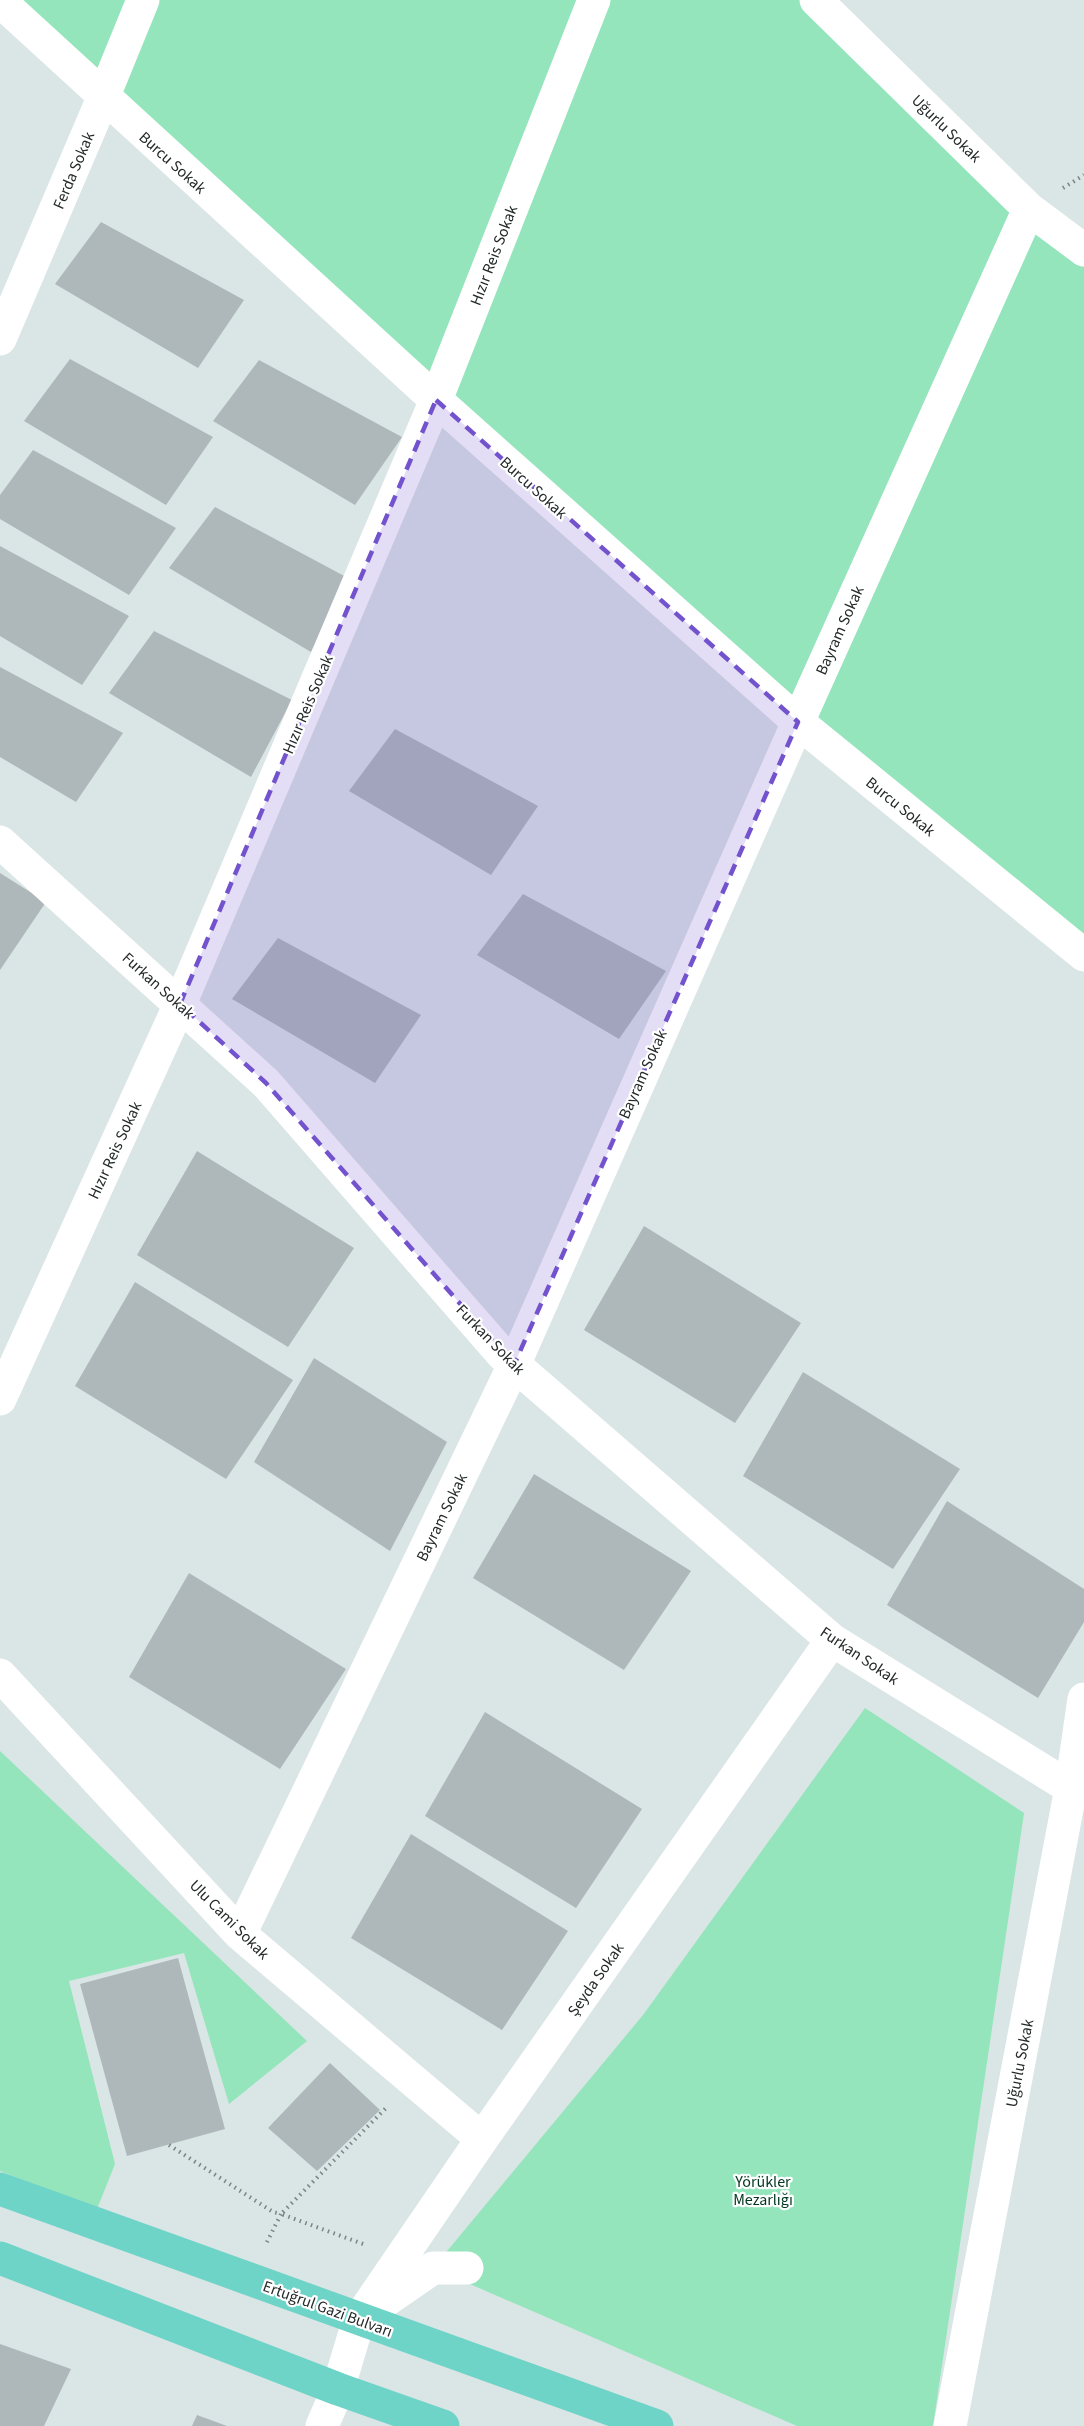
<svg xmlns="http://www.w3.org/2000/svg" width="1084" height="2426" viewBox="0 0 1084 2426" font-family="'Source Sans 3',sans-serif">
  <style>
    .green { fill: #94e5bc }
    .building { fill: #aeb8bb }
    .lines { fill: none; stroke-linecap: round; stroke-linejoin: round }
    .path { stroke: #7d8484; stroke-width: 4; stroke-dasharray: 1.5 4.5; stroke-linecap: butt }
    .minor { stroke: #fff; stroke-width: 33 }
    .major { stroke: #6dd4c7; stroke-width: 33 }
    .marked { fill: #7353cd; fill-opacity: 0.2; stroke: #7353cd; stroke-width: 4.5; stroke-dasharray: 12 8; stroke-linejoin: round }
    .labels { text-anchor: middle; stroke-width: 4.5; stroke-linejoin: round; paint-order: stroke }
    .street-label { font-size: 16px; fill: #252929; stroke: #fff }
    .park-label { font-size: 16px; fill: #033722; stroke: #fff }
  </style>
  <rect width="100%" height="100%" fill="#dae5e5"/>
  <path class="green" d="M0 0H816L1084 250V955Z
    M865 1708 1024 1813 933 2426H797L433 2268 643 2015Z
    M0 1751 307 2041 229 2104 184 1953 69 1981 115 2164 97 2209 0 2171Z"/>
  <path class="building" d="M101 222 244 300 198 368 55 284Z
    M70 359 213 437 166 505 24 421Z
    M259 360 402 437 355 505 213 421Z
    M33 450 176 528 129 595 0 519V495Z
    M215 507 348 578 311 652 169 568Z
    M0 546 129 616 82 685 0 636Z
    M154 631 292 700 251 777 109 693Z
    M0 667 123 733 76 802 0 757Z
    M395 729 538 806 491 875 349 791Z
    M0 873 46 902 0 970Z
    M523 894 666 971 619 1039 477 955Z
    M278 938 421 1015 375 1083 232 999Z
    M197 1151 354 1248 288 1347 137 1255Z
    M644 1226 801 1323 735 1423 584 1330Z
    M135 1282 293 1380 226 1479 75 1386Z
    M314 1358 447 1442 390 1551 254 1462Z
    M803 1372 960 1469 893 1569 743 1476Z
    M534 1474 691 1571 624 1670 473 1578Z
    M947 1501 1084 1589V1622L1038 1698 887 1605Z
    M189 1573 346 1669 280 1769 129 1677Z
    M485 1712 642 1809 576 1908 425 1816Z
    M411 1834 568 1931 502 2030 351 1938Z
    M178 1958 225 2129 127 2156 80 1984Z
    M330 2063 380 2110 317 2171 268 2128Z
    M0 2344 71 2369 44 2426H0Z
    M197 2415 227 2426H192Z"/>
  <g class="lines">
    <path class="path" d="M1063 188 1084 175
      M169 2145 273 2212 281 2214 265 2246
      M363 2244 281 2214 387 2107"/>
    <path class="minor" d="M816 0 1029 209 1084 250
      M0 1 436 400 798 722 1084 955
      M0 339 103 98 143 0
      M0 842 266 1083 502 1354 832 1640 1071 1788
      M0 1399 180 1004 436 400 594 0
      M0 1675 240 1934 482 2139
      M240 1934 514 1365 798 722 1029 209
      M378 2306 433 2268H467
      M322 2426 338 2389 359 2319 482 2139 832 1640
      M950 2426 1071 1788 1084 1699"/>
    <path class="major" d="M0 2189 657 2426
      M0 2258 338 2389 443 2426"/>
  </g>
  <path class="marked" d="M436 400 798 722 514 1365 266 1083 180 1004Z"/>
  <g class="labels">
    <g class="street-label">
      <text transform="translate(947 128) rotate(44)" y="6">Uğurlu Sokak</text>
      <text transform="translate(173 162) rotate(42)" y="6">Burcu Sokak</text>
      <text transform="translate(73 170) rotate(-67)" y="6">Ferda Sokak</text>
      <text transform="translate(493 255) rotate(-69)" y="6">Hızır Reis Sokak</text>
      <text transform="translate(534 487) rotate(42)" y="6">Burcu Sokak</text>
      <text transform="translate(839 630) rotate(-66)" y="6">Bayram Sokak</text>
      <text transform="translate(307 704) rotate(-67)" y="6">Hızır Reis Sokak</text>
      <text transform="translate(901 806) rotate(39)" y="6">Burcu Sokak</text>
      <text transform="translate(159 985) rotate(42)" y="6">Furkan Sokak</text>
      <text transform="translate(642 1074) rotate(-66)" y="6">Bayram Sokak</text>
      <text transform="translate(114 1150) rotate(-65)" y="6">Hızır Reis Sokak</text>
      <text transform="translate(491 1339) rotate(46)" y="6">Furkan Sokak</text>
      <text transform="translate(441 1517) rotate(-64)" y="6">Bayram Sokak</text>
      <text transform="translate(860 1655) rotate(34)" y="6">Furkan Sokak</text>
      <text transform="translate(230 1919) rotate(45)" y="6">Ulu Cami Sokak</text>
      <text transform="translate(595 1979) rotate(-55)" y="6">Şeyda Sokak</text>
      <text transform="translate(1019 2063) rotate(-79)" y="6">Uğurlu Sokak</text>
      <text transform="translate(328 2308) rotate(20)" y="6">Ertuğrul Gazi Bulvarı</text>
    </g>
    <g class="park-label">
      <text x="763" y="2187">Yörükler<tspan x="763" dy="18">Mezarlığı</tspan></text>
    </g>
  </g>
</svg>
